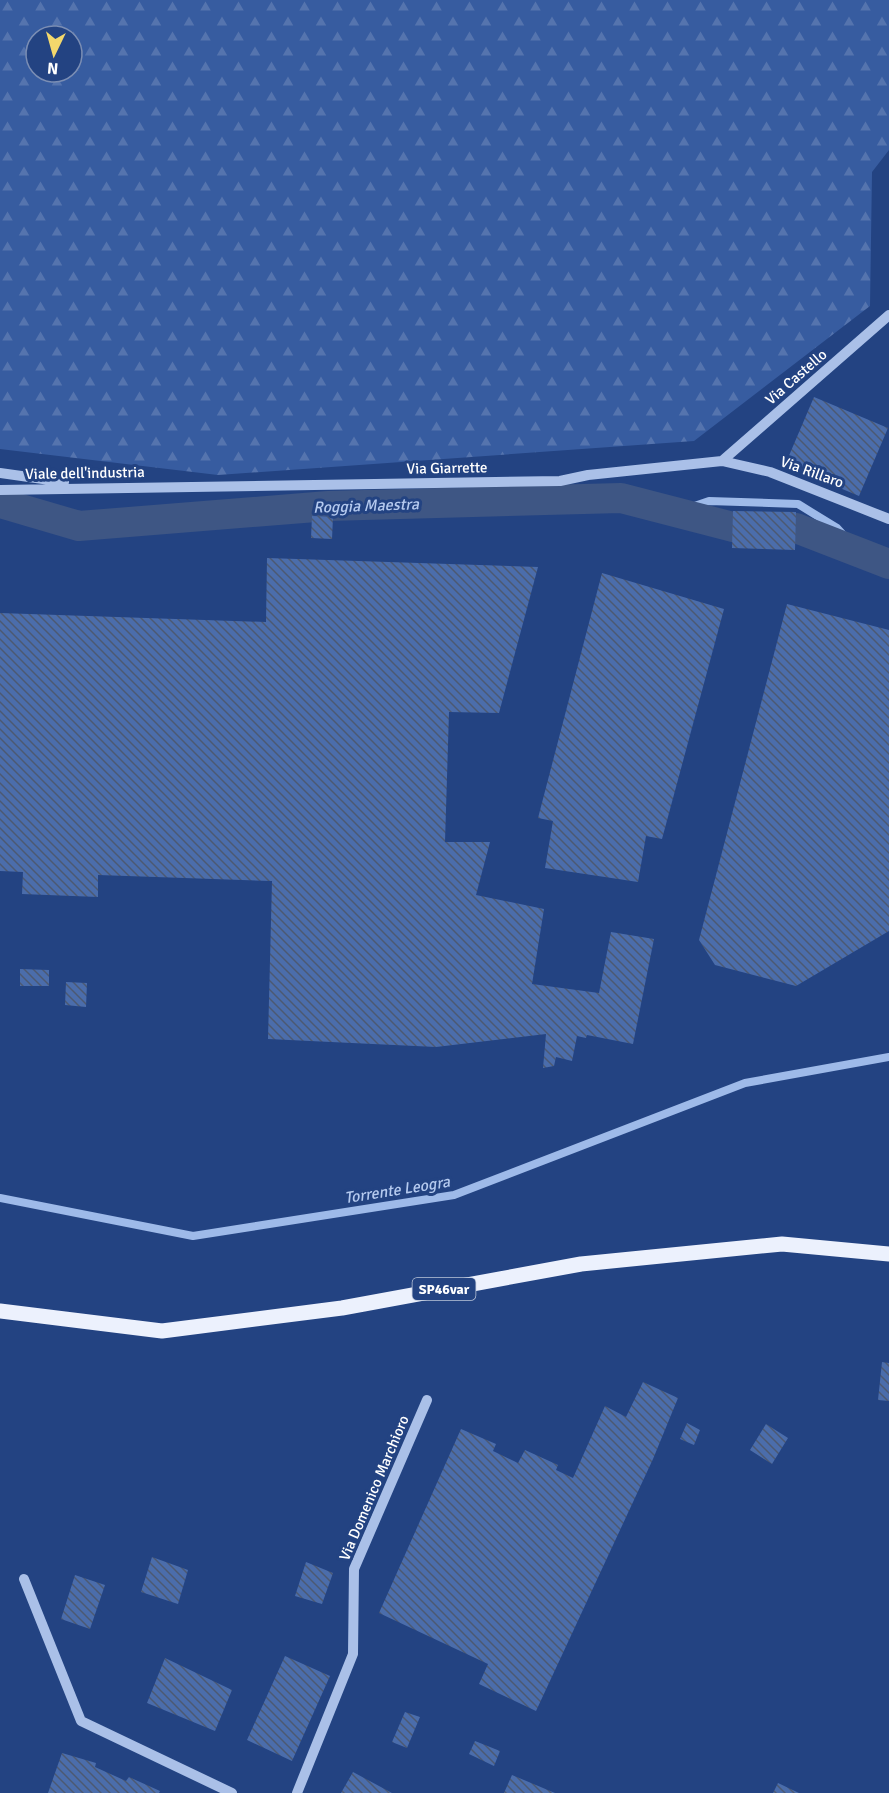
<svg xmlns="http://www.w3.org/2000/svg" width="889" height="1793" viewBox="0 0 889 1793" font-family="Signika,sans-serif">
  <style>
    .forest { fill: url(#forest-firs); fill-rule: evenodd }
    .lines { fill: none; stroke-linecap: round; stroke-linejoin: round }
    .stream { stroke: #9ebae9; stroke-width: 8 }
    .canal { stroke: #3e5684; stroke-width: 30 }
    .building { fill: url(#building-back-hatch) }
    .minor { stroke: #aac0e8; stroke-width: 10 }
    .major { stroke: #ecf1fd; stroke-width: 15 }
    .labels { text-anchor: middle; stroke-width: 6; stroke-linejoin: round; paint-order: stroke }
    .shield { fill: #234382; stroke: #bdc7da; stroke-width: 1.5 }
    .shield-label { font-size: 14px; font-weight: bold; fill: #fff }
    .street-label { font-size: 15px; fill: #fff; stroke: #234382 }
    .water-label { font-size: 16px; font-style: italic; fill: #b5caef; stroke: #234382 }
  </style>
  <defs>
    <pattern id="forest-firs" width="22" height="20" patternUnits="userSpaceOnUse" patternTransform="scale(1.5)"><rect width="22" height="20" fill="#375ca0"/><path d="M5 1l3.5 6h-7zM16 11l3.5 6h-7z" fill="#5574ae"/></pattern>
    <pattern id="building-back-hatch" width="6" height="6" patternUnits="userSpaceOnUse" patternTransform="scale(1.5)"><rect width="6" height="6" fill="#4b6dab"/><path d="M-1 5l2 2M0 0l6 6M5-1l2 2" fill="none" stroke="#4c5972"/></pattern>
  </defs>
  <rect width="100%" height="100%" fill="#234382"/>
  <path class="forest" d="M0 0H889V150L872 172 870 306 694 441 218 475 0 449ZM36 36H72V72H36Z"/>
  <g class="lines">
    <path class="stream" d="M677 512 709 501 798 504 837 528 859 552
      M0 1198 193 1236 454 1195 745 1083 889 1057"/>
    <path class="canal" d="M0 503 79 526 328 506 621 498 733 527
      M796 528 889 564"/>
  </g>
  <path class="building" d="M814 397 888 428 859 496 785 465Z
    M733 511 796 512 795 550 732 548Z
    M312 516 333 517 332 539 311 538Z
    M267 558 538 567 499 713 449 712 445 842H490L476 895 544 909 532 984 599 993 611 932 654 939 633 1044 587 1035 586 1038 577 1036 572 1061 556 1057 554 1066 543 1068 546 1034 436 1047 268 1039 272 881 98 875V897L22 894 23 872 0 871V613L266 622Z
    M602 573 724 609 662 839 646 836 638 882 545 868 553 821 538 818Z
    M787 604 889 630V931L796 986 715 965 699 940Z
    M20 969 49 970V986H20Z
    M66 982 87 983 86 1007 65 1005Z
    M882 1362 889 1363V1401L878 1400Z
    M643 1382 678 1398 653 1459 536 1711 479 1684 488 1664 379 1613 461 1429 496 1444 493 1451 518 1463 525 1450 558 1465 556 1470 573 1478 605 1406 626 1417Z
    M687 1423 700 1430 694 1445 680 1439Z
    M766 1424 788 1438 772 1464 750 1450Z
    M152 1557 188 1570 178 1604 141 1592Z
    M306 1562 333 1573 322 1604 295 1596Z
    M75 1575 105 1585 90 1629 61 1619Z
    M285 1656 330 1676 292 1761 247 1740Z
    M165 1658 232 1690 215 1731 147 1703Z
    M405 1712 420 1717 407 1748 392 1742Z
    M475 1741 500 1751 494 1766 469 1754Z
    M62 1753 96 1763 95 1767 126 1781 129 1777 160 1791 159 1793H48Z
    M353 1772 392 1793H341Z
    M512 1775 555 1793H504Z
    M778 1783 799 1793H773Z"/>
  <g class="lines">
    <path class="minor" d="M722 461 889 315
      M0 473 64 482
      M0 490 560 481 588 475 722 461 770 472 889 519
      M24 1579 81 1721 232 1793
      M297 1793 353 1654 354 1569 427 1400"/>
    <path class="major" d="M0 1311 162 1331 342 1308 581 1264 782 1244 889 1254"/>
  </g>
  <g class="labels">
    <rect class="shield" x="412.5" y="1278" width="63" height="22" rx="4.5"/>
    <g class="shield-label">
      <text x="444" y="1294">SP46var</text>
    </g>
    <g class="street-label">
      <text transform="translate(796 377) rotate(-41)" y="5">Via Castello</text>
      <text transform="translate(447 468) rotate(-1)" y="5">Via Giarrette</text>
      <text transform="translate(812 472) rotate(20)" y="5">Via Rillaro</text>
      <text transform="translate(85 473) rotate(-1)" y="5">Viale dell'industria</text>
      <text transform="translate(374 1488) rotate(-67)" y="5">Via Domenico Marchioro</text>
    </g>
    <g class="water-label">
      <text transform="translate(366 505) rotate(-2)" y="6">Roggia Maestra</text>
      <text transform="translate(397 1189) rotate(-9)" y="6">Torrente Leogra</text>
    </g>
  </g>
  <g transform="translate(54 54) rotate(185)"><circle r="28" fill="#234382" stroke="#7b8eb4" stroke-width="1.5"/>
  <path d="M0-4.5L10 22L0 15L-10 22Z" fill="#f3d86c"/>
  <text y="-9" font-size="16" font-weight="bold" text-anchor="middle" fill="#ffffff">N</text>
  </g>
</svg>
